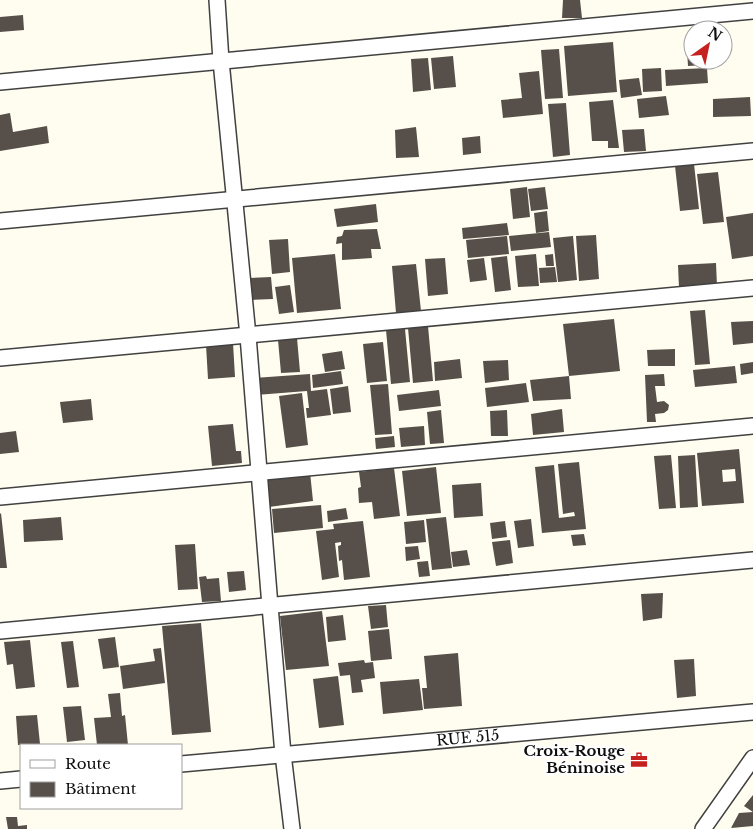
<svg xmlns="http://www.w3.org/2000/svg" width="753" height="829" viewBox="0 0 753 829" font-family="'Libre Baskerville',serif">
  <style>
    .building { fill: #57504a; fill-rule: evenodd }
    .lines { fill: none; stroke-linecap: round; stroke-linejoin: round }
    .street-casing { stroke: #414141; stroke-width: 18 }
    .street { stroke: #fff; stroke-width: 15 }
    .labels { text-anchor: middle; stroke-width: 5; stroke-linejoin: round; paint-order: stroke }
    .street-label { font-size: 15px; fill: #0e0e0e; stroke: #fff }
    .poi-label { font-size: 15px; font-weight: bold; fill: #0e0e0e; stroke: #fff; text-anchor: end }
  </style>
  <rect width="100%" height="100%" fill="#fffdef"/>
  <path class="building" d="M563 0H580L582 18H562Z
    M23 15 24 30 0 32V17Z
    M686 34H693V60H705V65L688 66Z
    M613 42 617 92 568 96 564 46Z
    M559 49 563 98 545 99 541 50Z
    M453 56 456 87 434 89 431 58Z
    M428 58 431 90 413 92 411 59Z
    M661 68 662 91 643 92 642 69Z
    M707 68 708 83 666 86 665 70Z
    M539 71 543 114 503 118 501 100 522 98 519 73Z
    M639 78 642 95 621 98 619 80Z
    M666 96 669 115 639 118 637 99Z
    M750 97 751 116 713 117V99Z
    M613 100 619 148H608V141H592L589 102Z
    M566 103 570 155 553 157 548 104Z
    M10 113 13 132 47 126 49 143 0 151V115Z
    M416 127 419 157 396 158 395 130Z
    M644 129 646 151 624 152 622 130Z
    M480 136 481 153 463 155 462 138Z
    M694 164 699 209 680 211 675 166Z
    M718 172 724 222 703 224 697 174Z
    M527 187 530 217 513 219 510 189Z
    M545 187 548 209 531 211 528 189Z
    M376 204 378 222 337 227 334 209Z
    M547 211 549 231 536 233 534 213Z
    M753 213V256L732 259 726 217Z
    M507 223 509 235 463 239 462 228Z
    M377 229 381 249H371L372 258 342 260V243L336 244 337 237 342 236 344 230Z
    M549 232 551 247 511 251 509 236Z
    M596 235 599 279 579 281 576 236Z
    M507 236 509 254 468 258 466 240Z
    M573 236 577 280 558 282 553 238Z
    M288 239 290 272 272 274 269 240Z
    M335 254 341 309 297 313 292 258Z
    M536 254 539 286 518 287 515 256Z
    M553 254 554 266H546L545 255Z
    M507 256 511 290 495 292 491 258Z
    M445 258 448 294 428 296 425 259Z
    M484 258 487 280 470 282 467 260Z
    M716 263 717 286 679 288 678 265Z
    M416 264 421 311 396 313 392 266Z
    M555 267 557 282 540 283 539 268Z
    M271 277 273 299 248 300 247 278Z
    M290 285 294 312 279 314 275 287Z
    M705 310 710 364 695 365 690 311Z
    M614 319 620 371 569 376 563 324Z
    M753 321V343L733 345 731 322Z
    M428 326 433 381 413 383 408 328Z
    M405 329 410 382 391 384 386 330Z
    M297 338 300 372 281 373 278 340Z
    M383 342 387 381 367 383 363 344Z
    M233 343 235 377 208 379 206 345Z
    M675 349V366H648L647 350Z
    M342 351 345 369 325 372 322 354Z
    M460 359 462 378 435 381 434 362Z
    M508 360 509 380 485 383 483 361Z
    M753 362V373L741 375 740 364Z
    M735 366 737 383 695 387 693 370Z
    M341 371 343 384 313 388 312 375Z
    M310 374 311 391 327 389 331 415 307 418 306 408H309L307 391 256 395 254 378Z
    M664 374 665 386H655L657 402 664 401 669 405 668 410 664 413 655 414 656 422H647L645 375Z
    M569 376 571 399 533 401 530 380Z
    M526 383 529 402 487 407 485 388Z
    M388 384 392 434 375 435 370 385Z
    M348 386 351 412 333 414 330 389Z
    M439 390 441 406 399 411 397 395Z
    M302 393 308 445 286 448 279 396Z
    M91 399 93 420 63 423 60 402Z
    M562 409 564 432 533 435 531 414Z
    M441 410 444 443 430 444 427 412Z
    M507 410 508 436H491L490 411Z
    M233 424 236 451H241L242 463 212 466 208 426Z
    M424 426 425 445 401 447 399 428Z
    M16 431 19 452 0 454V433Z
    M394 436 395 447 376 449 375 438Z
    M739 449 744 503 702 506 697 453ZM735 469 736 481 723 482 722 470Z
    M671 455 676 508 659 509 654 456Z
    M695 455 698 507 680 508 678 456Z
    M579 462 586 529 542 533 535 467 554 465 559 518 575 516 574 512 563 514 558 464Z
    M436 467 441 513 407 516 402 471Z
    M394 468 400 516 374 519 372 502 359 503 358 488 361 487 359 472Z
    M310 472 313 501 269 507 265 477Z
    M481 483 483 516 454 518 452 485Z
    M321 505 323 528 274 533 272 509Z
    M346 508 348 519 328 522 327 511Z
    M1 513 7 568H0V514Z
    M61 517 63 540 24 542 23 520Z
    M446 517 452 568 432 570 426 519Z
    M531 519 534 546 518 548 514 521Z
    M424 520 426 542 406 544 404 522Z
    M363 521 370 577 344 580 342 560 339 561 338 546 341 545V542L335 543 339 577 322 580 316 531 334 529 333 524Z
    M505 521 507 537 492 539 490 523Z
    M584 534 586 545 573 546 571 535Z
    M510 540 513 563 496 566 492 542Z
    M195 544 198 589 178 590 175 545Z
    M418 546 420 559 406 561 405 547Z
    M467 550 470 565 453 567 451 552Z
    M428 561 430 576 419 577 417 562Z
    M244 571 246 590 229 592 227 572Z
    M206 576 207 579 219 578 221 601 202 602 199 577Z
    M663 593 662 618 643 621 641 594Z
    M386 605 388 627 371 629 368 606Z
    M322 611 329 666 286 670 280 616Z
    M343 615 346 640 328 642 326 617Z
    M201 623 211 732 172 735 162 626Z
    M389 629 392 659 371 661 368 631Z
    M115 637 119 667 103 669 98 639Z
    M30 640 35 687 16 689 13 664 7 665 4 642Z
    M73 641 79 687 67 688 61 642Z
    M161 648 165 683 123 689 120 666 155 661 153 649Z
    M458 653 462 706 424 709 422 688H427L424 656Z
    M694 659 696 696 677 698 674 660Z
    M364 660 365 663 373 662 375 678 361 680 363 692 352 693 350 675 340 676 338 663Z
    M338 676 344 725 319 728 313 679Z
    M419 679 423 710 383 714 380 682Z
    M120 693 122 716 125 715 128 745H97L94 718 111 717 108 694Z
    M81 706 85 740 67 742 63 707Z
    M37 715 40 744 18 745 16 716Z
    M753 795V812L744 806Z
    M753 812V826L731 828 739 813Z
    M6 817H17L18 826 27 825V829H8Z"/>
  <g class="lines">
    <g class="street-casing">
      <g id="street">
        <path d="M217 0 221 61 248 336 270 606 283 754 292 829"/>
        <path d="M0 82 753 11"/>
        <path d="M0 221 753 151"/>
        <path d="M0 358 753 288"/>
        <path d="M0 497 753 426"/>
        <path d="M0 631 753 560"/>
        <path id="s1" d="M181 764 753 712"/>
        <path d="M0 781 21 779"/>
        <path d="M703 829 753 758"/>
      </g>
    </g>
    <use href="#street" class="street"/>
  </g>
  <defs>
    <g id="office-bare" transform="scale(1.35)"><path d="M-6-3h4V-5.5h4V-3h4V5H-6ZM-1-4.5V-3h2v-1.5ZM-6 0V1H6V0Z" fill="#c5221f" stroke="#fff" stroke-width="2.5" paint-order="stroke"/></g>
  </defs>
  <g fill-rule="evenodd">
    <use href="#office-bare" x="639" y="760"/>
  </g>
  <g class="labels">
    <g class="street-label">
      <text dy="5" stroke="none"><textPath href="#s1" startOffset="288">RUE 515</textPath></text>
    </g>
    <g class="poi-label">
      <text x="625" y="756">Croix-Rouge<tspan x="625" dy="17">Béninoise</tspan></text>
    </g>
  </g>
  <rect x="20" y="744" width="162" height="65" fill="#ffffff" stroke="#9f9f9f"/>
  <rect x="30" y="760" width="25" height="8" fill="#ffffff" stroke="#9f9f9f"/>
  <text x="65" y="769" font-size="15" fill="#0e0e0e">Route</text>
  <rect x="30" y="782" width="25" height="15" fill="#57504a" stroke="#9f9f9f"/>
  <text x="65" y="794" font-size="15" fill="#0e0e0e">Bâtiment</text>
  <g transform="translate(708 45) rotate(33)"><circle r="24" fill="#ffffff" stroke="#9f9f9f"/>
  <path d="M0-4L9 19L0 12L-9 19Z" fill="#c5221f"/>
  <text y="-8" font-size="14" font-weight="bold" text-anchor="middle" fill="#0e0e0e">N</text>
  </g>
</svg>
